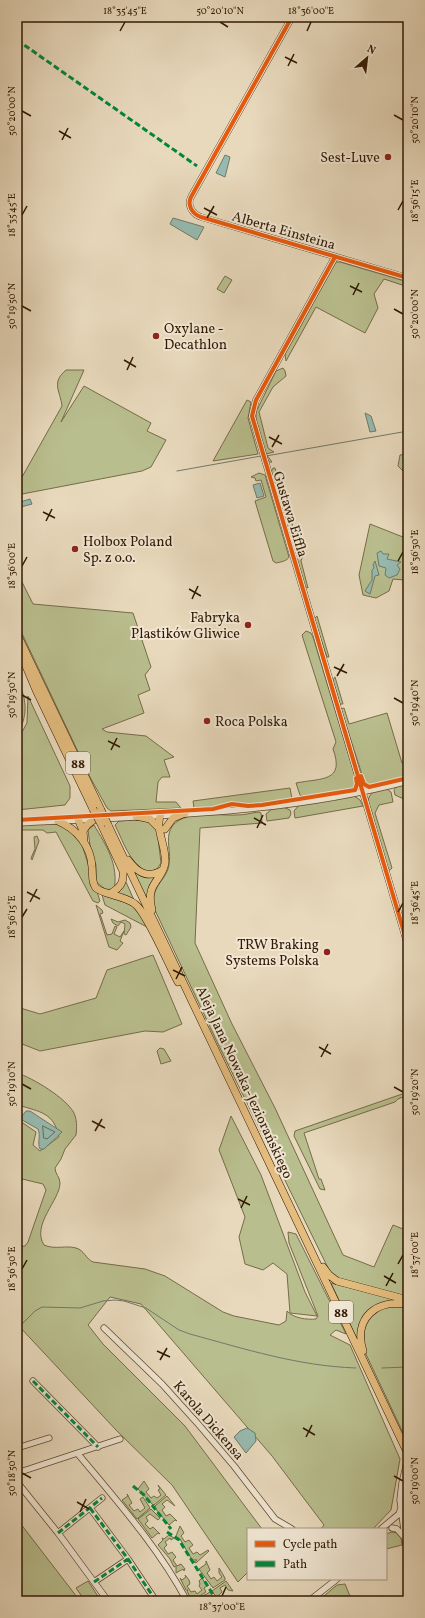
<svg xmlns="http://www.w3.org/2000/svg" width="425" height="1618" viewBox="0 0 425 1618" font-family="Vollkorn,serif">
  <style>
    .green { fill: #b9be8e; stroke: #756c48 }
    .water { fill: #97bab0; stroke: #6e7a6a }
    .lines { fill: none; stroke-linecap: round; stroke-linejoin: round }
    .shore { stroke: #646a59; stroke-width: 1 }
    .stream { stroke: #6e7a6a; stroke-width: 1 }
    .minor-casing { stroke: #5f4930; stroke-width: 7 }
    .major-casing { stroke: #311902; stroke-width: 8 }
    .minor { stroke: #f0e6d3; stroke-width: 5.5 }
    .major { stroke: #e4bc7e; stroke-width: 7 }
    .major-bridge-casing { stroke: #311902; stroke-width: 8; stroke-linecap: butt }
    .major-bridge { stroke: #e4bc7e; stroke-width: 7 }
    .quiet { stroke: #00873e; stroke-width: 3; stroke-dasharray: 6 3; stroke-linecap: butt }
    .cycleway-casing { stroke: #f0e6d3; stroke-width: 6 }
    .cycleway { stroke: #e8590c; stroke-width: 4 }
    .ticks { fill: none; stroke: #311902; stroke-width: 1.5 }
    .poi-dot { fill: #8f2418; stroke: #f0e6d3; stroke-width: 1.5 }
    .labels { text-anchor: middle; stroke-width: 4; stroke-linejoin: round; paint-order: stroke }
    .shield { fill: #f0e6d3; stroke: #6a5641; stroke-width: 1 }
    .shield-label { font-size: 13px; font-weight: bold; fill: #311902 }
    .poi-label { font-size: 14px; fill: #311902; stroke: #f0e6d3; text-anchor: end }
    .street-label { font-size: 14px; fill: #311902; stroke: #f0e6d3 }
    .neatline { fill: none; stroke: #311902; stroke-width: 1.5 }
    .ticks-label { font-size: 10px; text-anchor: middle; fill: #311902 }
  </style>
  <rect width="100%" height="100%" fill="#e8d9bc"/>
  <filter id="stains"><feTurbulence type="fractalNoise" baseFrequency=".005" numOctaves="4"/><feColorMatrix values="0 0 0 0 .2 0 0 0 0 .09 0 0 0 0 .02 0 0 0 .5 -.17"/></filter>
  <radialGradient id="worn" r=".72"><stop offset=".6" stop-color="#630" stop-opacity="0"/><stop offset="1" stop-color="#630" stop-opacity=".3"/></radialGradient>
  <path class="green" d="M336 262H340L408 282V287L384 279 374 294 378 308 365 333 316 307 286 361 285 354Z
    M225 276 232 280 224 293 217 289Z
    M283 368 285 371 286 376 273 387 259 412 268 448 274 452 266 454 272 462H268L256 420V412L276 371Z
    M66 370H84L61 422 84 386 151 423 147 431 166 440 151 467 142 471 17 495V486L62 406C60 390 51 383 66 370Z
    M247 400 251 402 248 418 258 454 213 461Z
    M408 454V472L403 471 398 466 400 455Z
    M273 468H275L298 543 301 542 303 548 299 549 302 558 301 561 308 588 304 586 271 472Z
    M259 473 265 475 289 557C287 561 281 562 276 563L273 561 255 501 266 497 261 480 256 481 255 478 251 477Z
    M370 524 408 539V586L404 580 393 579 389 591 376 598 363 595 359 575Z
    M17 572 33 604 133 613 151 667 145 675 150 690 138 695 144 713 102 729 107 732 146 736 174 757 164 760 170 777H162L158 782 156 802H176L181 808 111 811 107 808 90 777 17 623Z
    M317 616 329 657H327L314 619Z
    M306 631 311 633 313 637 357 783 354 789 304 798 300 795 296 783C322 778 345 782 333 749L336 742 302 635Z
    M335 677 343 704H340L333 680Z
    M17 678C26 698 29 713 18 733Z
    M28 696 70 786V798L65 805 17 810V741L27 723Z
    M344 708 349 724 387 713 402 763 408 762V777L375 785 365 784 341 709Z
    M408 783V798L404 799 395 795 394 790 396 787Z
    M290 788 292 799 251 805 233 804 215 807 194 808 193 801Z
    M387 789 391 792 393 802 379 805 375 813 392 868 390 870H388L368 801C369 791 379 790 387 789Z
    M354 796 360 800 363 806 295 818 294 811 300 804Z
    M283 807 290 810 291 814 289 818 267 821 266 814 272 809Z
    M258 812 261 813 262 823 200 828 195 943 232 1024 275 1108 343 1255 374 1267 393 1225 408 1231V1297L340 1279 330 1272 218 1044 153 906C152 884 168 879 169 864 171 854 167 844 169 834 174 808 218 816 237 815 245 815 251 813 258 812Z
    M134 820 147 821 157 829 161 863 157 869 147 872C129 862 124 843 115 825L119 821Z
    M43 823 65 825 82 845 100 901 98 903 93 901 56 832 47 833 43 830H17V825Z
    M94 825C106 845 119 865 114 890L105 889 96 882V865L91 853 88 830Z
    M37 836 39 841 32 860 31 858 35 849 34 837Z
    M135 872 155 877 147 899 134 873Z
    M125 882H126L134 900 118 893 117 891Z
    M102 895 134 905 147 927 105 905Z
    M96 905 102 910 103 913 100 914 107 935 112 934 115 926 117 927 114 934 120 937 124 931 120 941 123 943 117 950 109 947Z
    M111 919 118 922 125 920 130 923 131 927 126 935 124 934 125 924 121 922 118 926 113 923Z
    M153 955 182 1024 163 1032 145 1031 40 1051 17 1042V1007L40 1014 96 998 107 970Z
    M160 1048 164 1049 171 1061 161 1064 157 1051Z
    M17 1073C33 1078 66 1098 74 1113 77 1120 77 1127 76 1135L65 1149 61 1159 55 1168C55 1174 60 1177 60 1183 60 1200 31 1225 44 1245 55 1250 66 1245 76 1248 84 1250 86 1259 93 1262L145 1269 165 1276 223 1312 234 1316 279 1325 286 1321 287 1311C293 1318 307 1320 316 1319L318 1316 289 1243 288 1232 296 1234 346 1334 336 1330 330 1335 350 1345 400 1459 391 1510 373 1529H321L324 1525 272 1456 141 1304 110 1297 88 1325 103 1344 185 1426 262 1529H248V1572L238 1582 172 1485 116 1430 17 1324 21 1294 20 1270 17 1269V1247L25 1246 28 1242 46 1190 43 1184 18 1178 17 1173 21 1150 17 1142V1119L36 1132 33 1145 40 1151 59 1137C54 1113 41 1112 18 1105L17 1108Z
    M408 1092V1095L398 1099 395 1102 304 1133 319 1179H321L325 1190 320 1189 294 1136 295 1131Z
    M231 1116 261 1175 305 1292 317 1316 290 1313 287 1274 273 1263 263 1270 245 1264 239 1237 245 1217 219 1150Z
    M331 1283 408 1302 376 1306 357 1339Z
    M384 1306 408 1307V1438L405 1437 364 1350V1327L367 1320Z
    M144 1481 149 1489 146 1492 151 1498 154 1496 157 1498 161 1495 158 1490 160 1489 158 1485 166 1495 154 1505 152 1504 138 1489Z
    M408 1481V1536L405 1507 406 1483Z
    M127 1494 132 1503 129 1505 134 1511 138 1509 140 1512 145 1508 140 1499 143 1497 150 1508 137 1519 122 1500 128 1496Z
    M167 1496 175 1506 167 1500 162 1504 165 1507 162 1510 166 1516 170 1514 177 1521 175 1520 169 1525 155 1508V1506Z
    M151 1509 160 1518 158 1520 150 1514 146 1517 148 1521 145 1524 150 1529 153 1527 160 1534 158 1533 152 1538 138 1519Z
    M17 1519 80 1601H17Z
    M180 1526 184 1533 181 1536 185 1542 189 1540 193 1545 189 1548 193 1554 197 1552 200 1555 208 1550 209 1551 196 1563 194 1562 197 1560H192L180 1539 176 1536Z
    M392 1532 398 1533 401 1538 402 1545 386 1549V1534Z
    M169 1535 174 1538 171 1540 170 1538 165 1542 167 1545 164 1548 168 1554 172 1552 176 1557 173 1560 177 1566 181 1564 185 1569 184 1571 183 1569 176 1573V1566L174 1567 170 1559 158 1545 163 1540 162 1538 164 1539Z
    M206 1561 210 1570 207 1573 211 1579 214 1577 217 1581 222 1577 219 1573V1568L225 1578V1580L213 1588 199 1569 206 1564Z
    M185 1575 189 1580 190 1584 187 1586 191 1592 195 1591 197 1594 202 1590 199 1586 200 1584 199 1581 202 1578 207 1586 204 1588 206 1592 192 1601 187 1591 188 1590H186L180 1578 182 1580 186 1577Z
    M88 1581 101 1601H85L76 1588Z
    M226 1581 233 1591 228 1590 225 1585 220 1588 222 1592 219 1595 223 1601 226 1599 228 1601H218L216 1597 218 1596 216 1597 212 1591Z
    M345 1584 352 1601H327L324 1596 337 1585Z
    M210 1592 216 1601H207L205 1598 201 1601H194Z"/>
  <path class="water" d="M225 155 230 157 225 177 216 173Z
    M173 218 204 227 197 240 170 224Z
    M365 413 371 416 376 431 370 432Z
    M260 483 264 496 257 498 253 485Z
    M30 499 32 504 17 508V503Z
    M381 551 383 554H389L387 559 401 562 397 565 400 569 397 575 389 578 385 575 386 568 379 566 377 553Z
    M375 561 379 575 375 576 370 594 365 591 372 580V570L374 568 373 565Z
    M26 1111H30L62 1132 44 1149H40C37 1143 41 1136 38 1129L22 1120V1116Z
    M247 1428 255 1433 256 1441 246 1453 234 1437 240 1431Z"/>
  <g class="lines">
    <path class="shore" d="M43 1126 55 1132 47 1139 44 1138Z"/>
    <path class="stream" d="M266 456 408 431
      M177 471 261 456
      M17 1329 35 1311 42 1307 80 1308 103 1301 115 1300 124 1301 146 1308 179 1330 190 1334C245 1349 298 1366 356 1368
      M382 1368 408 1367"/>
    <g class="minor-casing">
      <path id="minor" d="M292 17 191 197C187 205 192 214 201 217L408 278
        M335 257 256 400 252 416 408 946
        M17 823C147 816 281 815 408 781
        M104 1328 162 1384 199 1425 234 1466 275 1519 292 1529
        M33 1381 98 1447
        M17 1448 49 1438
        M78 1454C117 1501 158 1547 187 1601
        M408 1458 402 1483 400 1500 408 1559
        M17 1473 120 1439
        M17 1482 58 1533 108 1601
        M90 1508 128 1559 156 1601
        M392 1528 397 1529 405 1538
        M381 1529 399 1514 401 1508
        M58 1533 102 1498
        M94 1582 128 1559
        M309 1601 337 1579"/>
    </g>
    <g class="major-casing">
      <path id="major" d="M17 634 101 810
        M17 645 36 690 93 809
        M136 816 150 819 159 828
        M78 819 83 831 84 841
        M58 821C77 829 91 846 92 867 93 874 91 882 96 888 102 894 125 896 135 904 147 913 169 966 178 982
        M101 824 123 871C124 882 121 887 111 893
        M108 825 408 1454
        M165 829 173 818 185 813
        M83 831 87 825 96 818
        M128 860C137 872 147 879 161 871
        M152 910C145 882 162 882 165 863 167 847 154 828 161 814
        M323 1267 329 1275 337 1281 408 1300
        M363 1351C353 1318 377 1298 408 1305"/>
    </g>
    <use href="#minor" class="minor"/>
    <use href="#major" class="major"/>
    <g class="major-bridge-casing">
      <path id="major-bridge" d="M93 809 101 824
        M101 810 108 825"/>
    </g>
    <use href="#major-bridge" class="major-bridge"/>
    <path class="quiet" d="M17 40 197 166
      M33 1381 98 1447
      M133 1486 144 1495 171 1529
      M90 1508 128 1559 156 1601
      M167 1532 179 1540 217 1601
      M58 1533 102 1498
      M94 1582 128 1559
      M315 1598 317 1601"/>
    <g class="cycleway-casing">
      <path id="cycleway" d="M292 17 191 197C187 205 192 214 201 217L408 278
        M335 257 256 400 252 416 408 946
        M17 820 213 809 232 804 248 806 262 805 355 790 357 784 356 778 361 776 364 784 369 787 408 778"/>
    </g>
    <use href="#cycleway" class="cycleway"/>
  </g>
  <path class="ticks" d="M220 22 228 27M120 31 125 22M307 31 311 22M285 57 297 63M288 66 294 54M22 111 31 116M394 115 403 120M59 131 71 138M62 140 68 128M204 208 217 215M398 210 403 201M22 215 27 206M207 218 214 206M350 286 362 292M353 295 359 283M22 306 31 311M394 309 403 314M124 360 136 367M127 370 133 357M269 437 282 444M272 447 279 435M43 512 55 518M46 521 52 509M398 561 403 552M22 566 27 557M189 589 201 596M192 599 198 586M334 667 347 673M337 676 344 664M22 695 31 700M394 698 403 703M108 741 120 747M111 750 117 738M254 818 266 825M257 828 263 815M27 892 40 899M30 902 37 889M398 912 403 903M22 917 27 909M173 970 185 976M176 979 182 967M319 1047 331 1054M321 1057 328 1044M22 1084 31 1089M394 1087 403 1092M92 1121 105 1128M95 1131 102 1119M238 1199 250 1205M241 1208 247 1196M398 1264 403 1255M22 1269 27 1260M384 1276 396 1283M386 1286 393 1273M157 1351 170 1357M160 1360 167 1348M303 1428 315 1435M306 1437 312 1425M22 1473 31 1478M394 1476 403 1481M77 1502 89 1509M80 1512 86 1499M222 1596 226 1587"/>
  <g class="poi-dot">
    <circle cx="388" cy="157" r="4"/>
    <circle cx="156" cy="336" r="4"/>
    <circle cx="75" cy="549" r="4"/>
    <circle cx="248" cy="625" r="4"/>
    <circle cx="207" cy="721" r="4"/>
    <circle cx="327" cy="952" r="4"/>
  </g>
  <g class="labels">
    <g class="shield">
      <rect x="66" y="752" width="24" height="22" rx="3"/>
      <rect x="329" y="1301" width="24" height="22" rx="3"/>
    </g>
    <g class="shield-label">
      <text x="78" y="768">88</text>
      <text x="341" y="1317">88</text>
    </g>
    <g class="poi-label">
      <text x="380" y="162">Sest-Luve</text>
      <text x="164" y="333" text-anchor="start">Oxylane -<tspan x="164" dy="16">Decathlon</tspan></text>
      <text x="83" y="546" text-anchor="start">Holbox Poland<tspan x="83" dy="16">Sp. z o.o.</tspan></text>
      <text x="240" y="622">Fabryka<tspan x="240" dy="16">Plastików Gliwice</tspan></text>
      <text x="215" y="726" text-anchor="start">Roca Polska</text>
      <text x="319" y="949">TRW Braking<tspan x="319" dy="16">Systems Polska</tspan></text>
    </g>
    <g class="street-label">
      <text transform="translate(284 230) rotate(16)" y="5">Alberta Einsteina</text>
      <text transform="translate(291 514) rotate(73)" y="5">Gustawa Eiffla</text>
      <text transform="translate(245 1082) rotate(65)" y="5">Aleja Jana Nowaka-Jeziorańskiego</text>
      <text transform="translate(209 1420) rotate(49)" y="5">Karola Dickensa</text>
    </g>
  </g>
  <rect width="425" height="1618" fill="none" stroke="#e8d9bc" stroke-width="44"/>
  <rect x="247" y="1528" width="140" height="52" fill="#f0e6d3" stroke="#a4947f"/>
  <rect x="255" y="1541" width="20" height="6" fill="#e8590c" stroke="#a4947f"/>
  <text x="283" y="1548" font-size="12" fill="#311902">Cycle path</text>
  <rect x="255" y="1561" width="20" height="6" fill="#00873e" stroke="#a4947f"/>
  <text x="283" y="1568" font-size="12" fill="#311902">Path</text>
  <g transform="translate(367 58) rotate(28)" stroke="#f0e6d3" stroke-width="3" paint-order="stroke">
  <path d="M0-3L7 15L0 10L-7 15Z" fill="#311902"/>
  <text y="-6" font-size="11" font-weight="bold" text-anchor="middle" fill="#311902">N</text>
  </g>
  <rect x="22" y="22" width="381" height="1574" class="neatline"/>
  <g class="ticks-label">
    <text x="125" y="14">18°35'45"E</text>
    <text x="220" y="14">50°20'10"N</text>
    <text x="311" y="14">18°36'00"E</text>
    <text transform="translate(11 111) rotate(-90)" y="4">50°20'00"N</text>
    <text transform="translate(414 120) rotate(-90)" y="4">50°20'10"N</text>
    <text transform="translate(414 201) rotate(-90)" y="4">18°36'15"E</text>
    <text transform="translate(11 215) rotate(-90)" y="4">18°35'45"E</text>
    <text transform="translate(11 306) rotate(-90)" y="4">50°19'50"N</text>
    <text transform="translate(414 314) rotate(-90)" y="4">50°20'00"N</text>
    <text transform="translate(414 552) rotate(-90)" y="4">18°36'30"E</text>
    <text transform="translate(11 566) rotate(-90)" y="4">18°36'00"E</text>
    <text transform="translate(11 695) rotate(-90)" y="4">50°19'30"N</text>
    <text transform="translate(414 703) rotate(-90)" y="4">50°19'40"N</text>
    <text transform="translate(414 903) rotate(-90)" y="4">18°36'45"E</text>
    <text transform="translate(11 917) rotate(-90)" y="4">18°36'15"E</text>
    <text transform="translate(11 1084) rotate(-90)" y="4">50°19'10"N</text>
    <text transform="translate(414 1092) rotate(-90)" y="4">50°19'20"N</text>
    <text transform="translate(414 1255) rotate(-90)" y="4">18°37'00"E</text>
    <text transform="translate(11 1269) rotate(-90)" y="4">18°36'30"E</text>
    <text transform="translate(11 1473) rotate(-90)" y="4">50°18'50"N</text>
    <text transform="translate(414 1481) rotate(-90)" y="4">50°19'00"N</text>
    <text x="222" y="1610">18°37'00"E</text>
  </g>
  <rect width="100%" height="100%" filter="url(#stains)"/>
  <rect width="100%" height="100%" fill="url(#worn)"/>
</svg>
